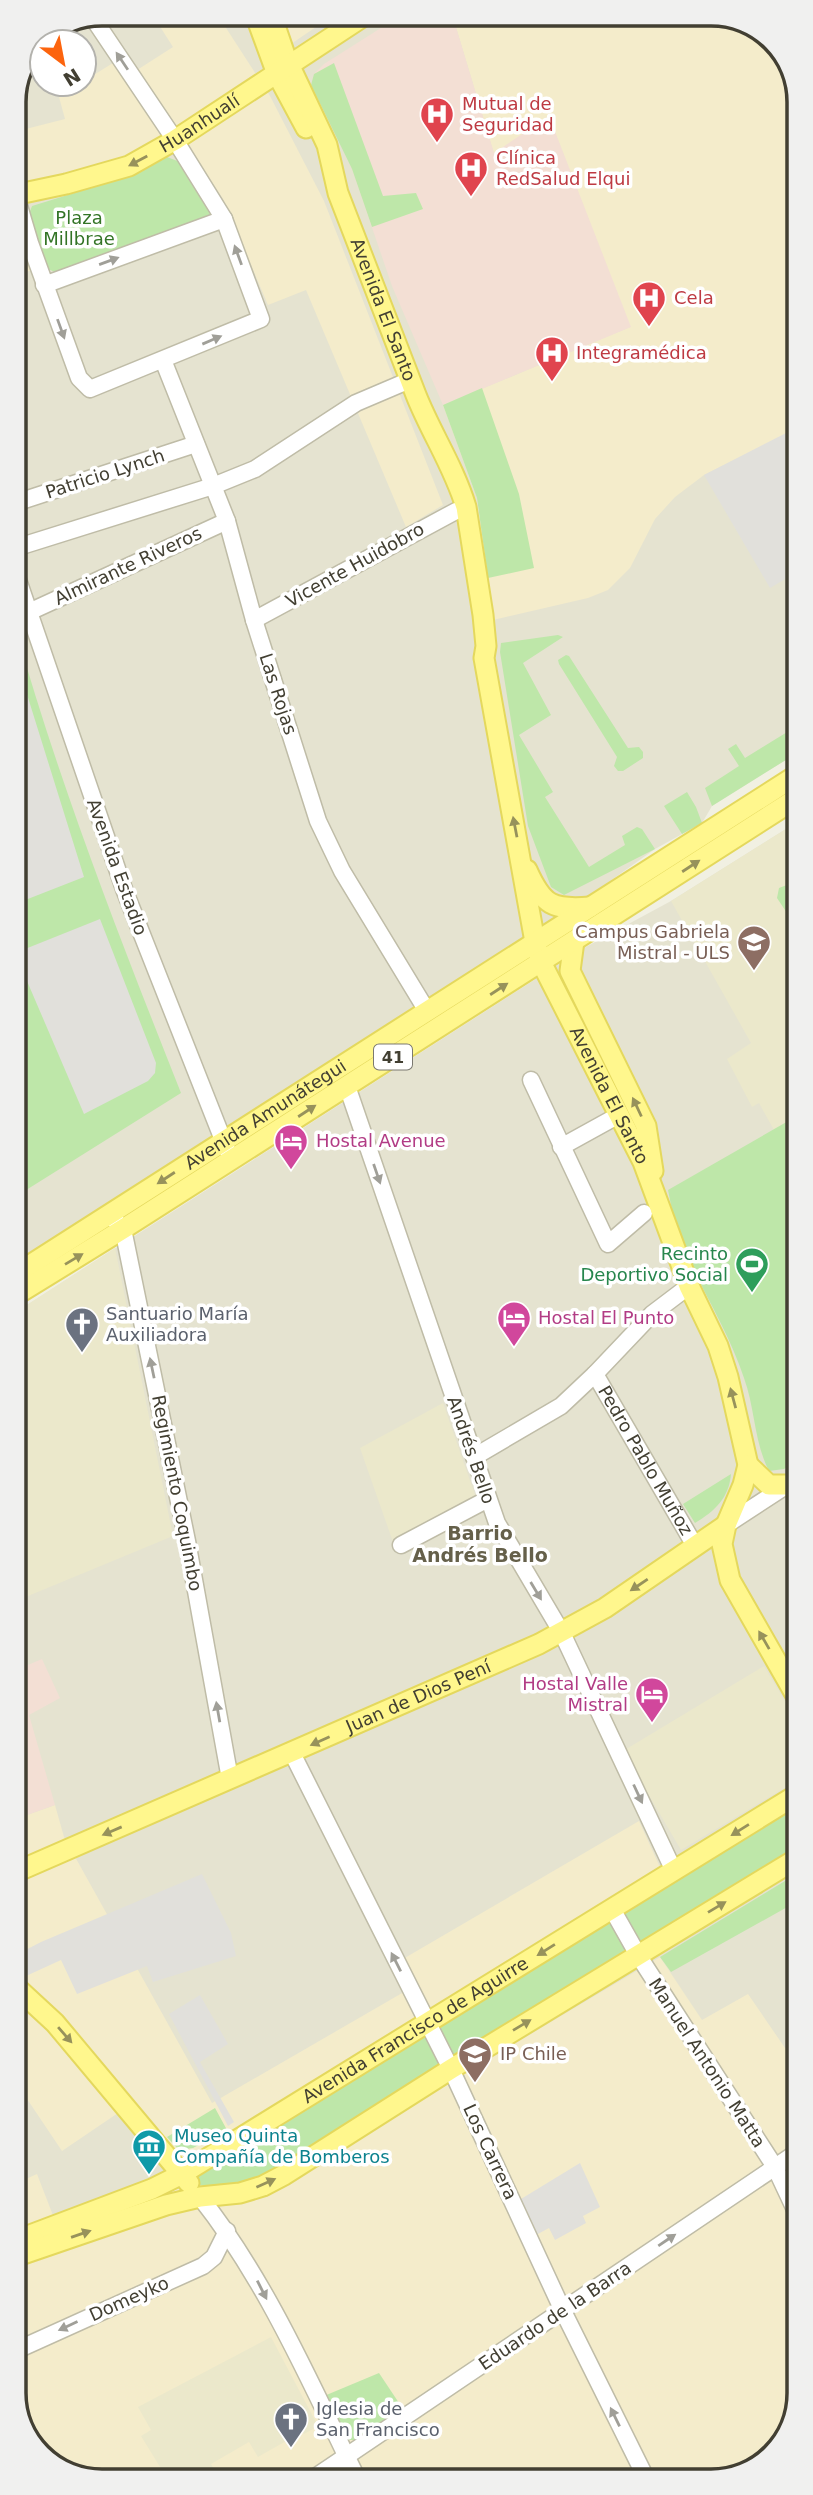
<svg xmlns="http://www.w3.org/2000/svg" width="813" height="2495" viewBox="0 0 813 2495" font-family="'DejaVu Sans',sans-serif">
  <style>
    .residential { fill: #e5e3d0; fill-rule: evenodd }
    .commercial { fill: #f4eccb }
    .education { fill: #ebe8cb }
    .medical { fill: #f3dfd4 }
    .green { fill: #bee7a9 }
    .parking { fill: #e1e0db }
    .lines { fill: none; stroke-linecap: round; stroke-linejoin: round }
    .minor-casing { stroke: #bfbca7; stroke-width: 19 }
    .major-casing { stroke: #e4d85d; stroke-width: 23 }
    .minor { stroke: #fff; stroke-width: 16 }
    .major { stroke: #fff78d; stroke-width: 19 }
    .oneway { fill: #a09f98 }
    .oneway2 { fill: #97925b }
    .labels { text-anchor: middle; stroke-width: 7; stroke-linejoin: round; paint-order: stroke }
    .shield { fill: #fff; stroke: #7b7970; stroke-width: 2 }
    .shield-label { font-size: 16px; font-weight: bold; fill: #423f32 }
    .health-label { font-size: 18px; fill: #be3a42; stroke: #fff; text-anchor: start }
    .street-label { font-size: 18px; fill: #423f32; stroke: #fff }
    .park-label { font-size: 18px; fill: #337426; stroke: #fff }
    .education-label { font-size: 18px; fill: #785e54; stroke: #fff; text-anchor: end }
    .hotel-label { font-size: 18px; fill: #b23c85; stroke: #fff; text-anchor: start }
    .leisure-label { font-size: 18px; fill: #27864d; stroke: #fff; text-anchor: end }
    .worship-label { font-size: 18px; fill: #5b616d; stroke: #fff; text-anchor: start }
    .culture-label { font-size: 18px; fill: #0d838f; stroke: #fff; text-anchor: start }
    .neighbourhood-label { font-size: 19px; font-weight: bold; fill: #65604a; stroke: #fff }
    .rim { fill: none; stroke: #423f32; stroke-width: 3.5 }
  </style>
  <rect width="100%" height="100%" fill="#f1f0e2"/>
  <path class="residential" d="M102 14H717L769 36 796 80 797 753 712 806 702 823 655 849 585 899 16 1265 14 97 40 40ZM42 42H84V84H42Z
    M797 822 799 2393 781 2447 733 2478 96 2481 44 2459 17 2415 16 1312 584 948 671 901Z"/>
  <path class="commercial" d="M152 14H217L270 96 324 201 443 505 406 527 306 290 268 305 223 199 176 128 122 164 14 188V132L65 119 59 97 80 84H84V81L113 63 123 79 173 47Z
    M281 14H335L291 44Z
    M452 14H717L769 36 786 64 796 119 797 429 704 475 675 497 655 519 630 568 608 590 588 598 493 620 477 498 443 405 630 327 549 117 494 154Z
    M14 211 33 270 14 275Z
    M55 1805 64 1837 212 2103 416 1985 403 1959 639 1821 664 1876 177 2165 207 2202 285 2180 660 1957 702 2020 748 1994 785 2048 799 2041V2393L781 2447 733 2478 96 2481 44 2459 17 2415V2183L37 2174 54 2218 167 2173 118 2113 62 2151 17 2084 16 1819Z"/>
  <path class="education" d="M797 822V1116L774 1130 759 1103 752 1107 727 1059 751 1043 671 901Z
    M115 1248 173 1536 16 1601V1312Z
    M443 1403 476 1498 393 1542 360 1448Z
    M764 1666 798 1723V1780L681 1850 623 1751Z
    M271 2337 318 2426 304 2434 302 2432 258 2457 249 2442 211 2464 220 2480H168L141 2436 151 2430 138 2407Z"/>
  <path class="medical" d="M403 14H452L494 153 549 116 631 327 443 405 392 286 352 169 311 85 314 74 324 64Z
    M42 1659 60 1698 29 1715 55 1805 16 1819V1670Z"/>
  <path class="green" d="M334 63 383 196 416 193 423 209 372 227 352 169 311 85 314 74Z
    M167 157 180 162 209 207 210 216 57 273 48 269 29 214 32 206 136 174Z
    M482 388 519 494 534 568 488 578 477 498 443 405Z
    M15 627C60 786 120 939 181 1093L15 1197Z
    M558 635 563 637 523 663 551 715 519 735 553 792 545 797 589 867 625 845 622 836 637 827 642 829 655 849 564 895 551 887 528 826 500 652 501 643Z
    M566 655 569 656 628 748 639 747 643 752V758L623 771H618L614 766 617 757 559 664 558 660Z
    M797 726V753L712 806 705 788 739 766 728 749 736 744 745 758Z
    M687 792 696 807 702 823 682 834 664 806Z
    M792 883 797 897 789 916 777 898 779 888Z
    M797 1116 798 1459 784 1469 769 1471C754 1442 755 1408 744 1378 729 1332 702 1291 683 1247 675 1230 672 1209 668 1190Z
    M731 1474C729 1498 715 1511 695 1523L683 1504Z
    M798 1804V1852L264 2175C241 2183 222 2188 198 2185L189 2175Z
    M798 1873V1901L671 1972 660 1957Z
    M215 2108 227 2130 193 2148 179 2150 167 2137Z
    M379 2373 403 2409 364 2440H348L324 2396Z"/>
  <path class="parking" d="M788 432 797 448V572L770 588 704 475Z
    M25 688 84 877 15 904V692Z
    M100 919 156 1063 155 1073 148 1081 84 1114 15 953Z
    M202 1874 231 1933 236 1956 153 1982 147 1966 77 1994 61 1960 26 1976 16 1964V1955L41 1942Z
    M200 1995 228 2044 200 2062 234 2122 228 2126 169 2014Z
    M580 2163 600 2207 583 2216 586 2223 555 2240 549 2228 536 2235 521 2199Z"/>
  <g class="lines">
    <g class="minor-casing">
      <g id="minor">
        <path d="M14 189 30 243 79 378 90 389 261 319 224 219 175 140 93 18"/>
        <path d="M44 285 224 219"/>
        <path d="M163 360 227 521 254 620 318 821 342 871 427 1011"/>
        <path d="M15 503 196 444"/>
        <path d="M15 548 213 486 255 469 356 403 410 380"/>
        <path d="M15 571 124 889 227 1150"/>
        <path d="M29 612 227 521"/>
        <path d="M254 620 456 511"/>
        <path d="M531 1080 608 1244 644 1213"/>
        <path d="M347 1086 497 1523 562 1633 674 1871"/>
        <path d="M561 1147 619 1115"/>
        <path d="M109 1214 123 1229 187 1541 230 1779"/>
        <path id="s1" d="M595 1374 695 1546"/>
        <path d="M474 1457 561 1406 595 1374 652 1314 689 1286"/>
        <path d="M726 1525 798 1478"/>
        <path d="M401 1545 488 1499"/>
        <path d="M292 1753 451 2069 563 2311 646 2478"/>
        <path d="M612 1909 638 1955 775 2167 799 2218"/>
        <path d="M200 2197C266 2280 311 2384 358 2480"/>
        <path d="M17 2350 203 2266 214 2257 227 2231"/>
        <path d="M311 2480 799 2151"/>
      </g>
    </g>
    <g class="major-casing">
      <g id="major">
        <path d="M255 14 277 74 306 128"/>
        <path id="s2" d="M271 14 286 58 327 145 338 193 416 395C431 433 454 467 466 507L483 615 486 646 484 658 535 942 541 962 643 1162 689 1286 718 1346 728 1377 748 1465 743 1485 726 1525 722 1544 730 1580 798 1699"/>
        <path id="s3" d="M14 195 66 184 129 166 175 140 367 14"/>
        <path d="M527 870C543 906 553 910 590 907"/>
        <path d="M574 941 570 971 646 1126 653 1171"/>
        <path id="s4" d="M16 1274 797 775"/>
        <path d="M16 1295 123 1229 797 798"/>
        <path d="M748 1465 769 1485H786"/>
        <path id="s5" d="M16 1872 539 1644 605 1608 726 1525"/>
        <path d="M16 1987 55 2023 189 2183"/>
        <path id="s6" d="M17 2240 152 2189 182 2174 798 1794"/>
        <path d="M17 2256 166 2205 200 2197 240 2193 263 2186 284 2175 451 2069 798 1858"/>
      </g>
    </g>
    <use href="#minor" class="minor"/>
    <use href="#major" class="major"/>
  </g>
  <defs><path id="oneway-solid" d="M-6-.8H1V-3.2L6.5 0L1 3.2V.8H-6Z" transform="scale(1.75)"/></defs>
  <g class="oneway">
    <use href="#oneway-solid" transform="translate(122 61) rotate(-124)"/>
    <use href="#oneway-solid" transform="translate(238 255) rotate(-110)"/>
    <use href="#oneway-solid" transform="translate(109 261) rotate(-20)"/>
    <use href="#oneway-solid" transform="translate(61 329) rotate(70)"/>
    <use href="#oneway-solid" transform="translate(212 340) rotate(-23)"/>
    <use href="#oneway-solid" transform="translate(377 1174) rotate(71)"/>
    <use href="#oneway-solid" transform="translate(152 1368) rotate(-102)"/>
    <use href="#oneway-solid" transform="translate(536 1591) rotate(59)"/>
    <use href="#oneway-solid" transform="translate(218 1712) rotate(-100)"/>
    <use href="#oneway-solid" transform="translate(638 1794) rotate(65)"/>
    <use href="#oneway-solid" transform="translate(396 1962) rotate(-117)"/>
    <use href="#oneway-solid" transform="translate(667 2240) rotate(-34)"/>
    <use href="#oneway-solid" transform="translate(262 2290) rotate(63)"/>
    <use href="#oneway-solid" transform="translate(68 2326) rotate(155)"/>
    <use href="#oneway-solid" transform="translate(615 2417) rotate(-116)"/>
  </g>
  <g class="oneway2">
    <use href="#oneway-solid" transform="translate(138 161) rotate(152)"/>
    <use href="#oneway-solid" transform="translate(515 827) rotate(-101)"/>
    <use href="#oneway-solid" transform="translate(691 866) rotate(-33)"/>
    <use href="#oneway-solid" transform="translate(499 989) rotate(-33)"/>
    <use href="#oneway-solid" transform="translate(637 1107) rotate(-115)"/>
    <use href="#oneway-solid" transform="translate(307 1111) rotate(-33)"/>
    <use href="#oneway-solid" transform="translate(166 1178) rotate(147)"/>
    <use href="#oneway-solid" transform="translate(74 1259) rotate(-31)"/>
    <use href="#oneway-solid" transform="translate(733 1398) rotate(-105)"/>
    <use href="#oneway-solid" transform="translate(639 1585) rotate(146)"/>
    <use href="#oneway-solid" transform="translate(764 1640) rotate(-120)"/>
    <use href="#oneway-solid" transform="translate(320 1741) rotate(156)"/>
    <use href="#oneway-solid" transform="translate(740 1830) rotate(148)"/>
    <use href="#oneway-solid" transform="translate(112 1831) rotate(157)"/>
    <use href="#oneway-solid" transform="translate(717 1907) rotate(-31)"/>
    <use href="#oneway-solid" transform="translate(546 1950) rotate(148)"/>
    <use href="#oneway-solid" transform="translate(522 2025) rotate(-31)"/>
    <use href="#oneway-solid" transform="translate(65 2035) rotate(49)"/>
    <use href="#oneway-solid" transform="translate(266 2183) rotate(-24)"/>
    <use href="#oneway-solid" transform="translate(81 2234) rotate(-19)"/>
  </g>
  <defs>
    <g id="hospital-pin" transform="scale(1.75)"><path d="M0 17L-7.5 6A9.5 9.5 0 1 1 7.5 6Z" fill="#e0444e" stroke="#fff"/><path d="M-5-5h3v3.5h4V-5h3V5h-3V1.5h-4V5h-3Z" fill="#fff"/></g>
    <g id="university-pin" transform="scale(1.75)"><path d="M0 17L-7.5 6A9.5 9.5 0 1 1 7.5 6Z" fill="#8d6e63" stroke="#fff"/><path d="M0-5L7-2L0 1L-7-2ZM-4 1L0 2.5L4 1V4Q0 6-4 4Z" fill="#fff"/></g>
    <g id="hotel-pin" transform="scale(1.75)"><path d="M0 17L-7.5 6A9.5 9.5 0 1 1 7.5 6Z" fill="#d1479c" stroke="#fff"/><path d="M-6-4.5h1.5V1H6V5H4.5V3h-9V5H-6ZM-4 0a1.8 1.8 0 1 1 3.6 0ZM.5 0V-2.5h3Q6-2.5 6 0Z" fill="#fff"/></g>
    <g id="stadium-pin" transform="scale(1.75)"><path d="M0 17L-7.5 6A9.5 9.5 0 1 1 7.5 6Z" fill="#2e9e5b" stroke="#fff"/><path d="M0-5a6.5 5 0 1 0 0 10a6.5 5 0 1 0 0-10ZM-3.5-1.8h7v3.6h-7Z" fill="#fff"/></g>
    <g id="church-pin" transform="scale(1.75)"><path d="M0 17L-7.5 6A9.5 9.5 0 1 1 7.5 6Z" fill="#6b7280" stroke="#fff"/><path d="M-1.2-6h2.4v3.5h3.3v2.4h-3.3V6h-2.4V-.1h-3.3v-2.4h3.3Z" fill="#fff"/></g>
    <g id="museum-pin" transform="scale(1.75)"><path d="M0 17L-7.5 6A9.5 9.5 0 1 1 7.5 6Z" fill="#0f9aa8" stroke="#fff"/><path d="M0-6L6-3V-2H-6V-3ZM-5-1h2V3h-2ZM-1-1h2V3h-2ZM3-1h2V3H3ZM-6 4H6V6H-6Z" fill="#fff"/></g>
  </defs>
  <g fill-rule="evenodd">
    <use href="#hospital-pin" x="437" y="114"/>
    <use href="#hospital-pin" x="471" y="168"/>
    <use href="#hospital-pin" x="649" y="298"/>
    <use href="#hospital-pin" x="552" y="353"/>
    <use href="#university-pin" x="754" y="942"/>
    <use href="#hotel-pin" x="291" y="1141"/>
    <use href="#stadium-pin" x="752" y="1264"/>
    <use href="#hotel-pin" x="514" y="1318"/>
    <use href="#church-pin" x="82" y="1324"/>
    <use href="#hotel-pin" x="652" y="1694"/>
    <use href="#university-pin" x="475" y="2054"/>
    <use href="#museum-pin" x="149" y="2146"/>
    <use href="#church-pin" x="291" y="2419"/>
  </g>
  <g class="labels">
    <rect class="shield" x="374" y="1044.5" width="38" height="25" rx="5"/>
    <g class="shield-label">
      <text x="393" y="1063">41</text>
    </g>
    <g class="health-label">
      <text x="462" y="110">Mutual de<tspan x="462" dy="21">Seguridad</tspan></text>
      <text x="496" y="164">Clínica<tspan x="496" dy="21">RedSalud Elqui</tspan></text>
      <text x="674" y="304">Cela</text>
      <text x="576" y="359">Integramédica</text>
    </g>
    <g class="street-label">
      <text dy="6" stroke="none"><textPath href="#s3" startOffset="201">Huanhualí</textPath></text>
      <text dy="6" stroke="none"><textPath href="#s2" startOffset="317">Avenida El Santo</textPath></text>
      <text transform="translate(105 474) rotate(-18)" y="6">Patricio Lynch</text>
      <text transform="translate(355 565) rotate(-29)" y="6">Vicente Huidobro</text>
      <text transform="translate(128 566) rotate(-25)" y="6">Almirante Riveros</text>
      <text transform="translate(278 694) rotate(72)" y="6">Las Rojas</text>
      <text transform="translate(117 867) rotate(70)" y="6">Avenida Estadio</text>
      <text dy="6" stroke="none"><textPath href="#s2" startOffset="1143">Avenida El Santo</textPath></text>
      <text dy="6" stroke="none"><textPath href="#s4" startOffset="296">Avenida Amunátegui</textPath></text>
      <text transform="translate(471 1450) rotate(71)" y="6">Andrés Bello</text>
      <text dy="6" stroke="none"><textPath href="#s1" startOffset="100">Pedro Pablo Muñoz</textPath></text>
      <text transform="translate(177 1493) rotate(79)" y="6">Regimiento Coquimbo</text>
      <text dy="6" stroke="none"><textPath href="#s5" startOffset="439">Juan de Dios Pení</textPath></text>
      <text dy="6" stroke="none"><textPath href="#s6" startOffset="452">Avenida Francisco de Aguirre</textPath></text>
      <text transform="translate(707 2063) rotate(57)" y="6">Manuel Antonio Matta</text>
      <text transform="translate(490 2152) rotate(65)" y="6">Los Carrera</text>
      <text transform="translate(129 2299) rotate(-24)" y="6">Domeyko</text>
      <text transform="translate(555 2316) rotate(-34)" y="6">Eduardo de la Barra</text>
    </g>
    <g class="park-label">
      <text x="79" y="224">Plaza<tspan x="79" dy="21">Millbrae</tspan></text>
    </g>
    <g class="education-label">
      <text x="730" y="938">Campus Gabriela<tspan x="730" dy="21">Mistral - ULS</tspan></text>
      <text x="500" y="2060" text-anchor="start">IP Chile</text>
    </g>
    <g class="hotel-label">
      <text x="316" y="1147">Hostal Avenue</text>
      <text x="538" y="1324">Hostal El Punto</text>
      <text x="628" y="1690" text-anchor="end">Hostal Valle<tspan x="628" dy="21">Mistral</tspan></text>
    </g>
    <g class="leisure-label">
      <text x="728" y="1260">Recinto<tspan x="728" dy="21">Deportivo Social</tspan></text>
    </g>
    <g class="worship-label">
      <text x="106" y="1320">Santuario María<tspan x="106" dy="21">Auxiliadora</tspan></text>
      <text x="316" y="2415">Iglesia de<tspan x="316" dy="21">San Francisco</tspan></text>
    </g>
    <g class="culture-label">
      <text x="174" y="2142">Museo Quinta<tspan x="174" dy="21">Compañía de Bomberos</tspan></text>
    </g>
    <g class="neighbourhood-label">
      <text x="480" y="1540">Barrio<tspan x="480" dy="22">Andrés Bello</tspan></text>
    </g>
  </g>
  <path d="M0 0H813V2495H0ZM102 26H711A76 76 0 0 1 787 102V2393A76 76 0 0 1 711 2469H102A76 76 0 0 1 26 2393V102A76 76 0 0 1 102 26Z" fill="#f0f0ef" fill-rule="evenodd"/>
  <path class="rim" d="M102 26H711A76 76 0 0 1 787 102V2393A76 76 0 0 1 711 2469H102A76 76 0 0 1 26 2393V102A76 76 0 0 1 102 26Z"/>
  <g transform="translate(63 63) rotate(148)"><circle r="33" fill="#ffffff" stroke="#b3b2ad" stroke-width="2"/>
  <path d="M0-5L12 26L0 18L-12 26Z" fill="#fc640e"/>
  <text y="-10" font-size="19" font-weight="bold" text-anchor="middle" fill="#423f32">N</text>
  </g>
</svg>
